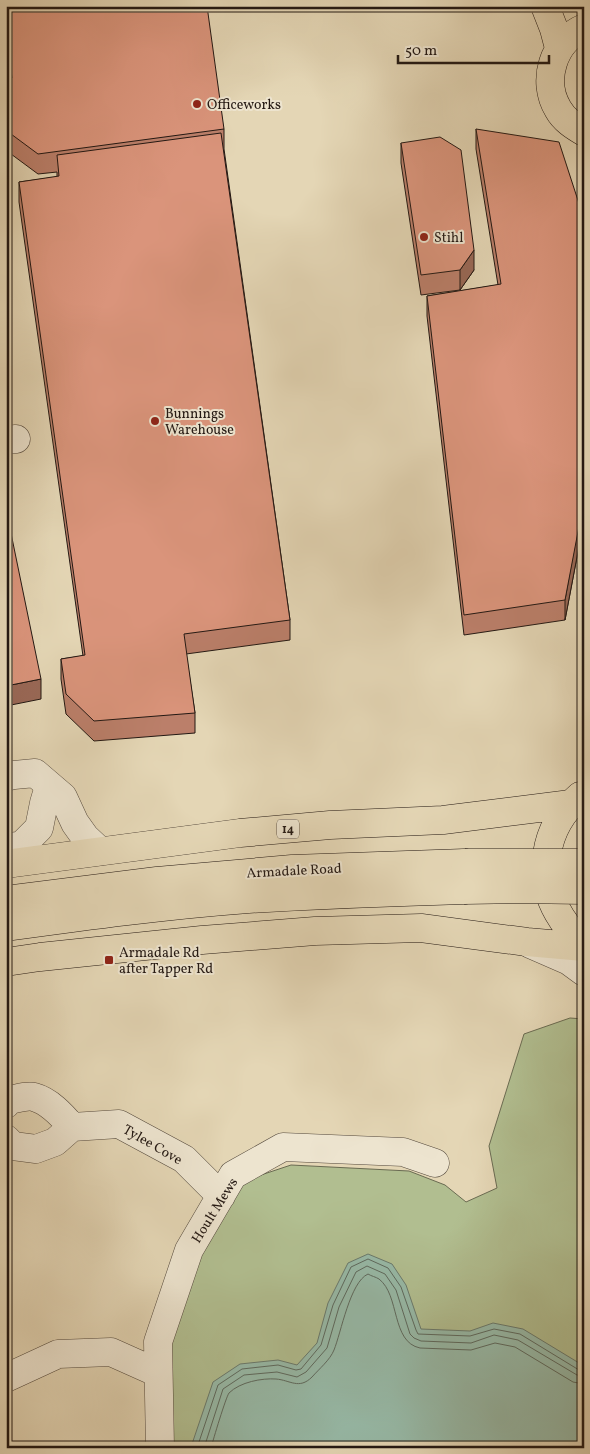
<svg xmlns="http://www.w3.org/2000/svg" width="590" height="1454" viewBox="0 0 590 1454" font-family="Vollkorn,serif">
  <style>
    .green { fill: #b1be90; stroke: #6a6b52 }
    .water { fill: #97baa8; stroke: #69796c }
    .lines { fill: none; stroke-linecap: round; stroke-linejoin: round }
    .shore { stroke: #5d695e; stroke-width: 1 }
    .minor-casing { stroke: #53483c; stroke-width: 29 }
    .major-casing { stroke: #231813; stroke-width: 29 }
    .highway-casing { stroke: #231813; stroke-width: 29 }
    .minor { stroke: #ede4cf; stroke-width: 28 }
    .major { stroke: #e4d6b5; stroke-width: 28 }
    .highway { stroke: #e4d6b5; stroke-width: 28 }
    .major-bridge-casing { stroke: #231813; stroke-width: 29; stroke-linecap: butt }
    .major-bridge { stroke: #e4d6b5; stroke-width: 28 }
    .wall { fill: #bb7f6a; stroke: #231813 }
    .shaded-wall { fill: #996856; stroke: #231813 }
    .building { fill: #da947b; stroke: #231813 }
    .poi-dot { fill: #8f2418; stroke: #ede4cf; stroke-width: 2 }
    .labels { text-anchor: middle; stroke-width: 4; stroke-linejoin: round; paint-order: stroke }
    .shield { fill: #ede4cf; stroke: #60554b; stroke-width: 1 }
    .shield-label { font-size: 12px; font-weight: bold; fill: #231813 }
    .poi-label { font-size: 14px; fill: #231813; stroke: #ede4cf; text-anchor: start }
    .street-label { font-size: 14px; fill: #231813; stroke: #ede4cf }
  </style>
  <rect width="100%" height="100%" fill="#e4d6b5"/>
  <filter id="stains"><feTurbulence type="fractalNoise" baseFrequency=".004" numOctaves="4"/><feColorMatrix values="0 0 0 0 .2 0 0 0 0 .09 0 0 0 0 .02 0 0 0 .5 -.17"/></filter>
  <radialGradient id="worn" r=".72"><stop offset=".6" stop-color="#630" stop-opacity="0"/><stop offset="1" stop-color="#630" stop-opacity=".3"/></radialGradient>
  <path class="green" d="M570 1018 584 1019V1448H171L162 1377 180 1297 216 1214 246 1180 291 1165 409 1171 445 1185 466 1202 497 1188 489 1146 524 1034Z"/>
  <path class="water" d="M368 1254 392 1264 406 1285 421 1329 470 1331 493 1323 523 1329 584 1366V1448H193L192 1444 213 1382 240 1364 278 1360 297 1365 317 1343 328 1303 348 1263Z"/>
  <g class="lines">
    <path class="shore" d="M197 1448 218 1385 242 1369 278 1365 296 1370 301 1369 321 1345 333 1305 351 1267 368 1259 388 1268 401 1287 416 1330 418 1334 470 1336 494 1329 520 1334 579 1370H584
      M204 1448 223 1389 244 1375 277 1372 297 1377 306 1372 327 1348 339 1307 356 1272 367 1266 385 1274 396 1290 410 1334 414 1338 421 1341 471 1343 494 1335 518 1340 577 1375 584 1376
      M211 1448C213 1440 226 1397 229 1393 240 1382 262 1378 276 1379 290 1380 299 1390 312 1377 319 1369 330 1360 334 1350 341 1333 350 1282 368 1274 371 1276 376 1277 379 1279 400 1295 391 1342 420 1348L471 1350 495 1343 515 1347 573 1382 584 1384"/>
    <g class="minor-casing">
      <path id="minor" d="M6 440 16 439
        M6 777 14 775 35 773 63 797 75 823 85 837 100 851
        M6 848 22 845 39 828 44 803 49 786
        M530 944 569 961 584 972
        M6 1104 9 1100C16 1099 27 1095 34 1097 49 1101 62 1115 72 1127
        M6 1139 13 1146 36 1149 55 1142 72 1127 119 1124 184 1159 221 1196
        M6 1378 58 1354 111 1352 158 1373
        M160 1448 158 1342 189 1250 233 1175 283 1147 403 1152 435 1163"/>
    </g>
    <g class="major-casing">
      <path id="major" d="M545 6 554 29 559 48
        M584 28C553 41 541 81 558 109 564 120 574 126 584 132
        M6 900 157 881 292 869 465 863
        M6 927C86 916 167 905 248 899 319 895 392 892 464 890"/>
    </g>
    <g class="highway-casing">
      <path id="highway" d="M580 796C543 827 535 879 562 919 565 923 568 928 571 932 575 935 580 938 584 941
        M6 864 240 833 330 825 443 820 571 804
        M6 962 40 957 202 940 315 931 421 928 527 942 584 947"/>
    </g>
    <use href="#minor" class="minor"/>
    <use href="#major" class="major"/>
    <use href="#highway" class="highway"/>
    <g class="major-bridge-casing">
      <path id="major-bridge" d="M465 863H584
        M464 890 517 889 584 890"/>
    </g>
    <use href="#major-bridge" class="major-bridge"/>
  </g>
  <path class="wall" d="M6 6 224 129V149L290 620V640L186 654 195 713V733L94 741 66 714 61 679V659L83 656 19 202V182L57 177V172L38 174 11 154 6 117V79H10L6 51Z
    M476 129 584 219V513L580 541 565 620 464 635 427 316V296L498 285 476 149Z
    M401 143 474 270 460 290 421 295 401 163Z"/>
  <path class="shaded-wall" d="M474 250V270L460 290V270Z
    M584 493V513L580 541 565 620V600Z
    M41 679V699L6 706V686Z"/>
  <path class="building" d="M6 6H207L224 129 38 154 11 134 6 97V79L12 78 6 32Z
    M476 129 559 142 584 219V493L580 521 565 600 464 615 427 296 501 284Z
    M221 133 290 620 184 634 195 713 94 721 66 694 61 659 85 655 19 182 59 176 57 155Z
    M440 137 461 150 474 250 460 270 421 275 401 143Z
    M6 509 41 679 6 686Z"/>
  <g class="poi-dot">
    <circle cx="197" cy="104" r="5"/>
    <circle cx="424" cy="237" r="5"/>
    <circle cx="155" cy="421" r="5"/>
    <rect x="104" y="955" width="10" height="10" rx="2.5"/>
  </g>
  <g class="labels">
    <rect class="shield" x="277" y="819.5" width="22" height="19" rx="4"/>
    <g class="shield-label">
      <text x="288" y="833">14</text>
    </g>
    <g class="poi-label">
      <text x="207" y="109">Officeworks</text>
      <text x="434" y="242">Stihl</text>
      <text x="165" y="418">Bunnings<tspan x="165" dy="16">Warehouse</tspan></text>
      <text x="119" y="957">Armadale Rd<tspan x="119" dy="16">after Tapper Rd</tspan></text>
    </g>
    <g class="street-label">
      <text transform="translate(294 870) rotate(-3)" y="5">Armadale Road</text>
      <text transform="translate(153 1144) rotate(30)" y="5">Tylee Cove</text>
      <text transform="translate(214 1210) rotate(-58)" y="5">Hoult Mews</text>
    </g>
  </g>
  <rect width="590" height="1454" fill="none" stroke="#e4d6b5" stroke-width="25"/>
  <rect x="8" y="8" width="575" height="1439" fill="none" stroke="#231813" stroke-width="2.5"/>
  <rect x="12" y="12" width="565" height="1429" fill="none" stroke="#231813"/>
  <path d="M398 55v8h151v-8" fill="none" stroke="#231813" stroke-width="2.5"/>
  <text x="405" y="55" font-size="15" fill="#231813" stroke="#ede4cf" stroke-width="4" paint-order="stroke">50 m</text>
  <rect width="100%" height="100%" filter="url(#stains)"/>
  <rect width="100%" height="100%" fill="url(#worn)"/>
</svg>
